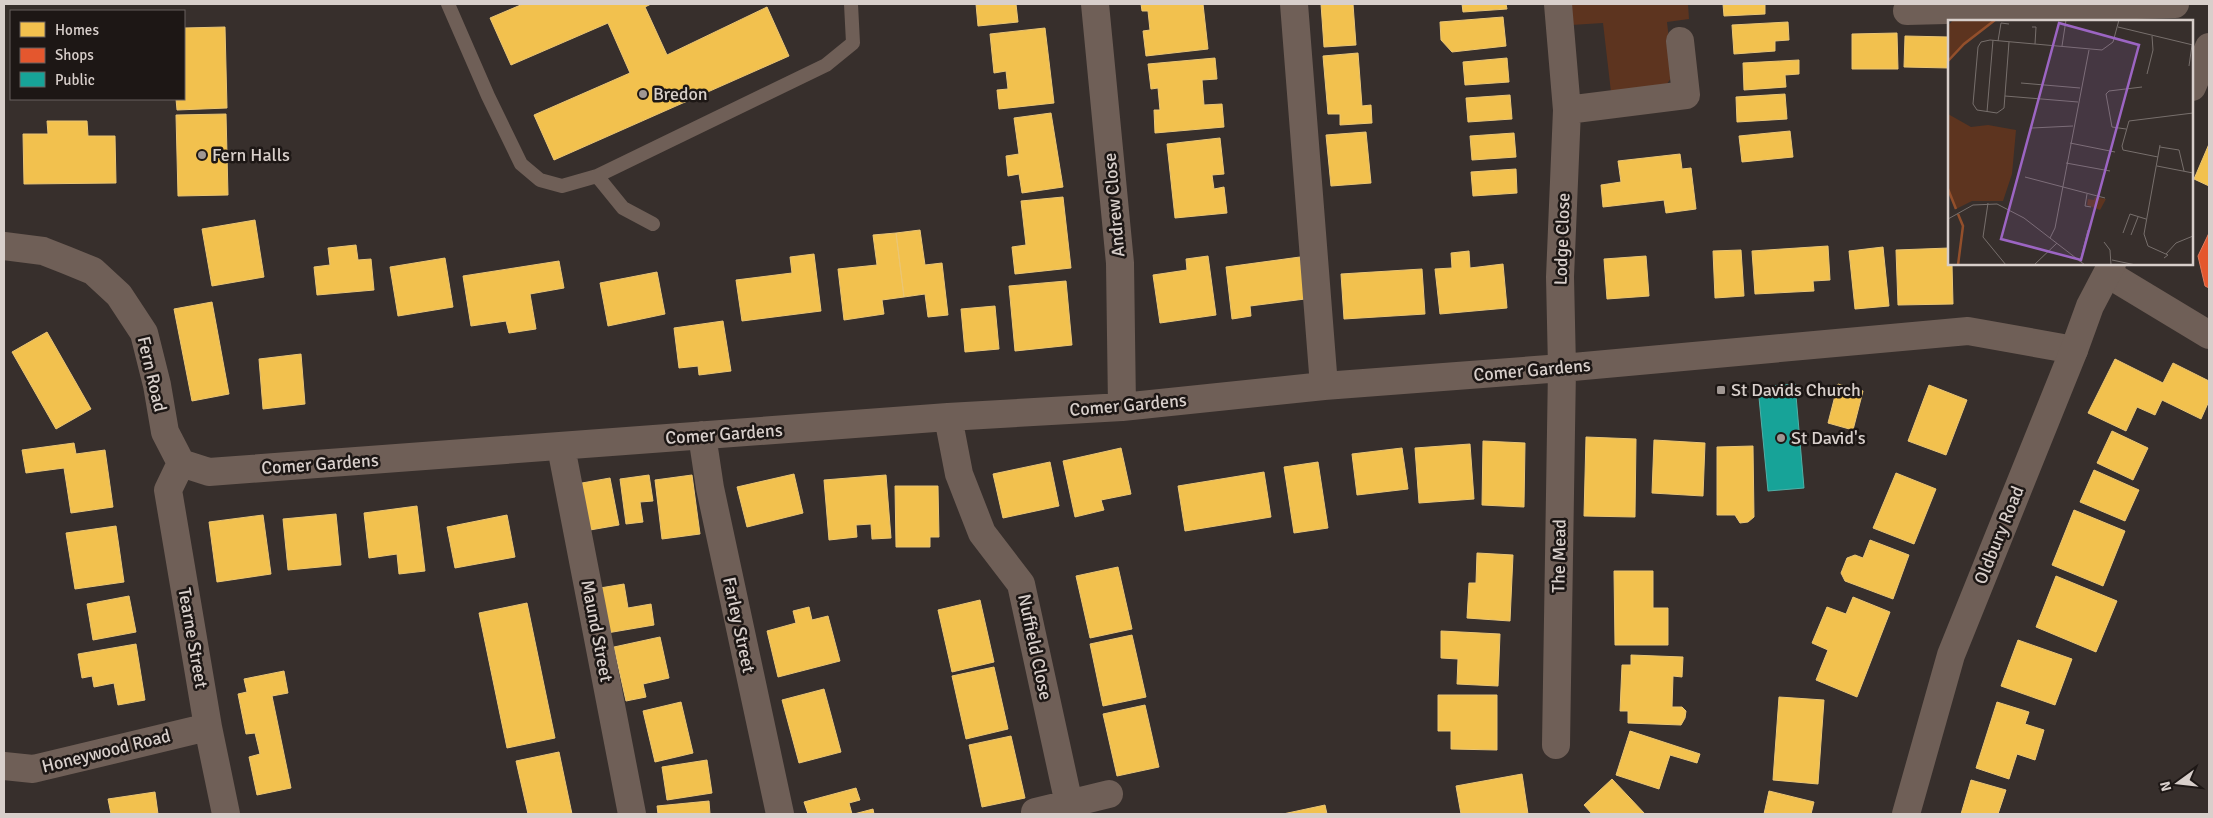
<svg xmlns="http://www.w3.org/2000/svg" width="2213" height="818" viewBox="0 0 2213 818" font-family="Signika,sans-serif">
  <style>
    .green { fill: #5d341f }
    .homes { fill: #f2c14e; stroke: #eac574 }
    .shops { fill: #e4572e; stroke: #e07b5d }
    .public { fill: #17a398; stroke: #51b0a7 }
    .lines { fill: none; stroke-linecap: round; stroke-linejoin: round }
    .service { stroke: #6f5f57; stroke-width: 14 }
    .minor { stroke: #6f5f57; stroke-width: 28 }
    .tertiary { stroke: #6f5f57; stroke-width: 28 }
    .poi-dot { fill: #a09793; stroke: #1d1715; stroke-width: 2 }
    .labels { text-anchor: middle; stroke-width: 5; stroke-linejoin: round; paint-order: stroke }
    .poi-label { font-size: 18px; fill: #d8cfcb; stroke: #1d1715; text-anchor: start }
    .street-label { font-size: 18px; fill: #d8cfcb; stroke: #1d1715 }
    .inset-river { fill: none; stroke: #934f2b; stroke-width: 2.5 }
    .inset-road { fill: none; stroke: #776f6c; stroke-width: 1 }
    .view { fill: #9c65c3; fill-opacity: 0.15; stroke: #9c65c3; stroke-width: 2.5 }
    .inset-edge { fill: none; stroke: #d8cfcb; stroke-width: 2.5 }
  </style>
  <rect width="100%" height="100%" fill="#372f2c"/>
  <path class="green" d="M1570 4H1688L1689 19 1667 22 1673 75 1665 87 1611 92 1603 23 1571 25Z"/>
  <path class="homes" d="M523 4H651L645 7 667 55 767 7 789 56 554 160 534 115 630 73 608 23 511 65 490 18Z
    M976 4H1016L1018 22 978 26Z
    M1141 4H1203L1208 49 1146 56 1143 31 1150 30 1148 11H1142Z
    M1321 4H1353L1356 45 1324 47Z
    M1462 4H1506L1507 9 1463 12Z
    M1723 4H1765V14L1724 16Z
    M1503 17 1506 46 1452 52 1441 40 1440 22Z
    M1788 22 1789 40 1775 41V51L1734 54 1732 25Z
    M225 27 227 108 177 110 176 99H184V28Z
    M1045 28 1054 103 999 109 997 90 1008 89 1006 71 994 73 990 34Z
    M1897 33 1898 69H1852V34Z
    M1905 36 1949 37V68L1904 67Z
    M1358 53 1362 106 1371 105 1372 123 1340 125V114H1328L1323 56Z
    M1215 58 1217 79 1202 80 1204 105 1222 104 1224 127 1155 133 1154 110H1160L1158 88 1151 89 1148 64Z
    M1507 58 1509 82 1465 85 1463 62Z
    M1799 60V74L1785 75 1786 87 1744 90 1743 63Z
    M1785 94 1787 119 1737 122 1736 97Z
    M1510 95 1512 119 1468 122 1466 98Z
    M1051 113 1063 187 1022 193 1019 174 1008 176 1006 156 1019 154 1014 118Z
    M226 114 228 195 178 196 176 115Z
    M47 121H87L88 136H115L116 183 24 184 23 134H48Z
    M1790 131 1793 157 1742 162 1739 136Z
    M1366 132 1371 183 1331 186 1326 135Z
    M1514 133 1516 157 1472 160 1470 136Z
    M1220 138 1224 174 1212 175 1214 189 1224 187 1227 213 1175 218 1167 144Z
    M2209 144V186L2194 179Z
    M1680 154 1682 169 1691 168 1696 209 1666 213 1664 200 1603 207 1601 185 1621 182 1618 161Z
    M1516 169 1517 193 1473 196 1471 172Z
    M1063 197 1071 268 1015 274 1012 247 1026 245 1021 201Z
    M255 220 264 277 212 286 202 229Z
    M920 230 925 265 942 263 948 315 928 317 925 294 904 297 896 233Z
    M896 233 904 297 882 300 884 314 844 320 838 269 877 265 873 235Z
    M356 245 358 260 371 259 374 290 317 295 314 267 330 265 328 248Z
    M1828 246 1830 280 1813 281 1814 291 1755 294 1752 251Z
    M1883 247 1889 306 1855 309 1849 251Z
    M1949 248V264H1952L1953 304 1898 305 1896 250Z
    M1741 250 1744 296 1715 298 1713 251Z
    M1469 251 1470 268 1503 264 1507 308 1440 314 1435 269 1452 268 1451 253Z
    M814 254 821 311 742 321 736 280 792 273 790 257Z
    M1208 256 1216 315 1160 323 1153 275 1187 270 1186 259Z
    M1646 256 1649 296 1607 299 1604 259Z
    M1300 257 1305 299 1250 306 1251 316 1232 319 1226 267Z
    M445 258 453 307 398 316 390 267Z
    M559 261 564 288 530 294 536 329 509 333 506 321 471 326 463 276Z
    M1422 269 1425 314 1344 319 1341 274Z
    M657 272 665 314 608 326 600 283Z
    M1066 281 1072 345 1015 351 1009 286Z
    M212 302 229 394 192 401 174 309Z
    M995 306 999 349 965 352 961 309Z
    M723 321 731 371 699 375 698 366 679 368 674 328Z
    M47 332 91 409 56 429 12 352Z
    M301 354 305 404 263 409 259 359Z
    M2115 359 2163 383 2173 363 2209 381V401L2201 419 2162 400 2155 415 2137 407 2126 431 2088 413Z
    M1838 384 1863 391 1853 430 1828 423Z
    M1929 385 1967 400 1946 455 1908 441Z
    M2112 431 2148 448 2133 480 2097 463Z
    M1586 437 1636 439 1635 517 1584 516Z
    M1654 440 1705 443 1703 496 1652 493Z
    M1483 441 1525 443 1524 507 1482 505Z
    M74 443 76 454 105 450 113 507 71 513 64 468 26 473 22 450Z
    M1470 444 1474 499 1419 503 1415 448Z
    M1753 446 1754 517 1748 522 1740 523 1735 515H1717V447Z
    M1121 448 1131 494 1101 500 1104 510 1075 517 1063 461Z
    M1402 448 1408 489 1357 495 1352 454Z
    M1050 462 1059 506 1003 518 993 474Z
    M1318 462 1328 528 1294 533 1284 467Z
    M2094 470 2139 490 2125 521 2080 502Z
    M1264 472 1271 517 1185 531 1178 486Z
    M1896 473 1936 489 1914 544 1873 528Z
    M794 474 803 513 747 527 737 487Z
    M649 475 653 501 640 502 643 522 626 524 620 479Z
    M692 475 700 534 662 539 655 480Z
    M886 475 891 538 872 539 871 524 856 525 857 537 829 540 824 480Z
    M610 478 619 525 590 530 582 483Z
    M895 486H938L939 537H930V547H896Z
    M417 506 425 571 399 574 397 554 369 558 364 513Z
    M2074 510 2125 531 2103 586 2052 565Z
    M336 514 341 565 288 570 283 519Z
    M263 515 271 574 217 582 209 522Z
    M507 515 515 557 455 568 447 527Z
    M116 526 124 582 75 589 66 533Z
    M1870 540 1909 555 1893 599 1845 581 1841 573 1847 558 1855 555 1863 558Z
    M1477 553 1513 555 1510 621 1467 618 1469 583H1476Z
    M1118 567 1132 629 1090 638 1076 576Z
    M1614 571H1653V608H1668V645H1615Z
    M2056 576 2117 601 2096 652 2036 627Z
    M624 584 628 608 651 604 654 625 607 633 600 588Z
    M129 596 136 632 93 640 87 604Z
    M1853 597 1890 612 1857 697 1816 680 1828 650 1812 643 1827 607 1846 614Z
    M980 600 994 662 952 672 938 610Z
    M527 603 555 738 507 748 479 613Z
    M809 607 812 620 828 616 840 661 778 677 767 631 796 623 793 611Z
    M1441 631 1500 634 1498 686 1457 684 1458 659 1441 658Z
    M1132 635 1146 697 1103 706 1090 644Z
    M660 637 669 678 643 684 646 697 626 701 614 647Z
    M2018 640 2072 659 2055 705 2001 686Z
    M136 644 145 700 118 705 114 683 94 687 92 676 82 678 78 654Z
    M1631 655 1683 657 1682 677 1673 676 1672 707H1682L1686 711 1685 718 1681 725 1628 723V711H1620L1622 665H1631Z
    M994 667 1008 729 966 739 952 676Z
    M284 671 288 693 272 696 291 788 257 795 249 757 260 754 255 733 246 734 238 694 247 692 244 679Z
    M824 689 841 752 799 763 782 700Z
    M1438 695H1497V750L1451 749V731H1438Z
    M1779 697 1824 700 1818 784 1773 780Z
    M681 702 693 753 655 762 643 711Z
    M1997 702 2029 712 2025 724 2044 730 2035 760 2017 754 2009 779 1976 768Z
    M1145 705 1159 767 1117 776 1103 714Z
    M1630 731 1700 754 1697 763 1670 755 1659 789 1616 775Z
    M1011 736 1025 798 982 807 969 745Z
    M559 752 572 814H528L516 761Z
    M707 760 712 793 667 800 662 767Z
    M1522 774 1528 814H1461L1456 786Z
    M1612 779 1645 814H1592L1584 805Z
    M1971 780 2006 790 1998 814H1961Z
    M856 788 860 800 849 803 852 814H808L804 802Z
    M1769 791 1814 802 1811 814H1764Z
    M155 792 158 814H111L108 799Z
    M709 801 710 814H658L657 806Z
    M1325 805 1327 814H1283Z
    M873 809 874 814H854Z"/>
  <path class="shops" d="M2209 233V288L2205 286 2198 256Z"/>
  <path class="public" d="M1795 384 1804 488 1768 491 1758 387Z"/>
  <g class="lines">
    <path class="service" d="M448 4 488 96 521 164 540 180 562 186 597 176 826 65 853 43 851 4
      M597 176 623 208 653 224"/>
    <path class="minor" d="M1095 4 1120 263 1122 407
      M1294 4 1324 386
      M1907 11 2175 4
      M1567 110 1686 95 1680 41
      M4 246 43 251 66 260 93 271 119 295 144 333 157 385 165 432 181 463
      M2108 274 2209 335
      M948 417 959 474 982 533 1021 584 1069 804
      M702 435 710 488 780 814
      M561 447 632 814
      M181 463 209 472 948 417 1122 407 1324 386 1562 368 1968 331 2074 350
      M181 463 168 490 208 727 226 814
      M1556 745 1562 368 1560 277 1567 110 1558 4
      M4 766 33 769 208 727
      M1035 812 1109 794"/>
    <path class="tertiary" d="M2192 87 2209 47
      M1906 814 1951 655 2074 350 2090 306 2112 264"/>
  </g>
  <g class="poi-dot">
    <circle cx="643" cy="94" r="5"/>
    <circle cx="202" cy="155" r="5"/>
    <rect x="1716" y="385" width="10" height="10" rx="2.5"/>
    <circle cx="1781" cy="438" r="5"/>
  </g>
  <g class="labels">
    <g class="poi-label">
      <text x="653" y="100">Bredon</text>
      <text x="212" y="161">Fern Halls</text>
      <text x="1731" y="396">St Davids Church</text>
      <text x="1791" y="444">St David's</text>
    </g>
    <g class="street-label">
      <text transform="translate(1114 205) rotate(-95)" y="6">Andrew Close</text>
      <text transform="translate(1562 239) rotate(-88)" y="6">Lodge Close</text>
      <text transform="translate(1532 370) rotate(-5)" y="6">Comer Gardens</text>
      <text transform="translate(152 374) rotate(77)" y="6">Fern Road</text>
      <text transform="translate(1128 405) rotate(-5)" y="6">Comer Gardens</text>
      <text transform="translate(724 434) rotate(-4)" y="6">Comer Gardens</text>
      <text transform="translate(320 464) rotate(-4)" y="6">Comer Gardens</text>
      <text transform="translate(1999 535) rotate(-68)" y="6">Oldbury Road</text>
      <text transform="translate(1559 556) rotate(-89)" y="6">The Mead</text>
      <text transform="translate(739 625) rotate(78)" y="6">Farley Street</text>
      <text transform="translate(597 631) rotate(79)" y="6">Maund Street</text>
      <text transform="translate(193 638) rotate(80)" y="6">Tearne Street</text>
      <text transform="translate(1035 647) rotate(78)" y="6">Nuffield Close</text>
      <text transform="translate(106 751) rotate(-14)" y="6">Honeywood Road</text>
    </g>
  </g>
  <g transform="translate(1948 20)">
    <rect width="245" height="245" fill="#372f2c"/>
    <path d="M5 0H47L16 24 0 41V6ZM0 94 23 107 40 105 68 110 64 154 55 181H24L8 189 0 169ZM147 177 158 179 152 190 139 185 140 179 146 180Z" fill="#5d341f"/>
    <path class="inset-river" d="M0 41 16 24 47 0M0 169 8 189M10 245 15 206 10 194"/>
    <path class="inset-road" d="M84 7H88L87 24M170 7 245 25M50 21 53 3 61 4M61 22 56 88 49 93 29 90 25 84 30 27 33 22 42 20 154 30 165 22 171 0M114 26 118 0M241 46 244 25M199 54 205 30 204 16M73 63 132 68M57 76 130 82M39 92 45 20M84 108 125 106M178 109 164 107 158 74 161 71 194 67M122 123 167 132M212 125 196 214 200 226 220 235 216 238M212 127 231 130 236 151M210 137 175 130 174 126 181 101 245 93M118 143 162 151M209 146 245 153M77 157 157 178M139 174 137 186 143 187M40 183 35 217 58 245M0 199 25 185 49 184 76 198 137 245M175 213 182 194 198 199M183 215 190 197M102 218 107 208 141 30M156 222 162 230 163 245M218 234 228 223 245 216M164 240 188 245M132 242 140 210M86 245 109 223"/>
    <path class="view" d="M111 3 191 25 133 240 53 219Z"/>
    <rect width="245" height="245" class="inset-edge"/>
  </g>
  <rect width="2213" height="818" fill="none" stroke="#d8cfcb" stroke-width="10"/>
  <rect x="10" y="10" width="175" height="90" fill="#1d1715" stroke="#68615e"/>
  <rect x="20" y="22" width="25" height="15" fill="#f2c14e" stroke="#68615e"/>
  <text x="55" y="35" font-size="15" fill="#d8cfcb">Homes</text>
  <rect x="20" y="48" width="25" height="15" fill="#e4572e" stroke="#68615e"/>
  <text x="55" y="60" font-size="15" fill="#d8cfcb">Shops</text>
  <rect x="20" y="72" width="25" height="15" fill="#17a398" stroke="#68615e"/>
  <text x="55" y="85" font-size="15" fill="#d8cfcb">Public</text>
  <g transform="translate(2178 783) rotate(255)" stroke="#1d1715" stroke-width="4" paint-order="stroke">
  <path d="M0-4L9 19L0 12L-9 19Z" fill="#d8cfcb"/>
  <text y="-8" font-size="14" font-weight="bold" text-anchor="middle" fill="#d8cfcb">N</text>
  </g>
</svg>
